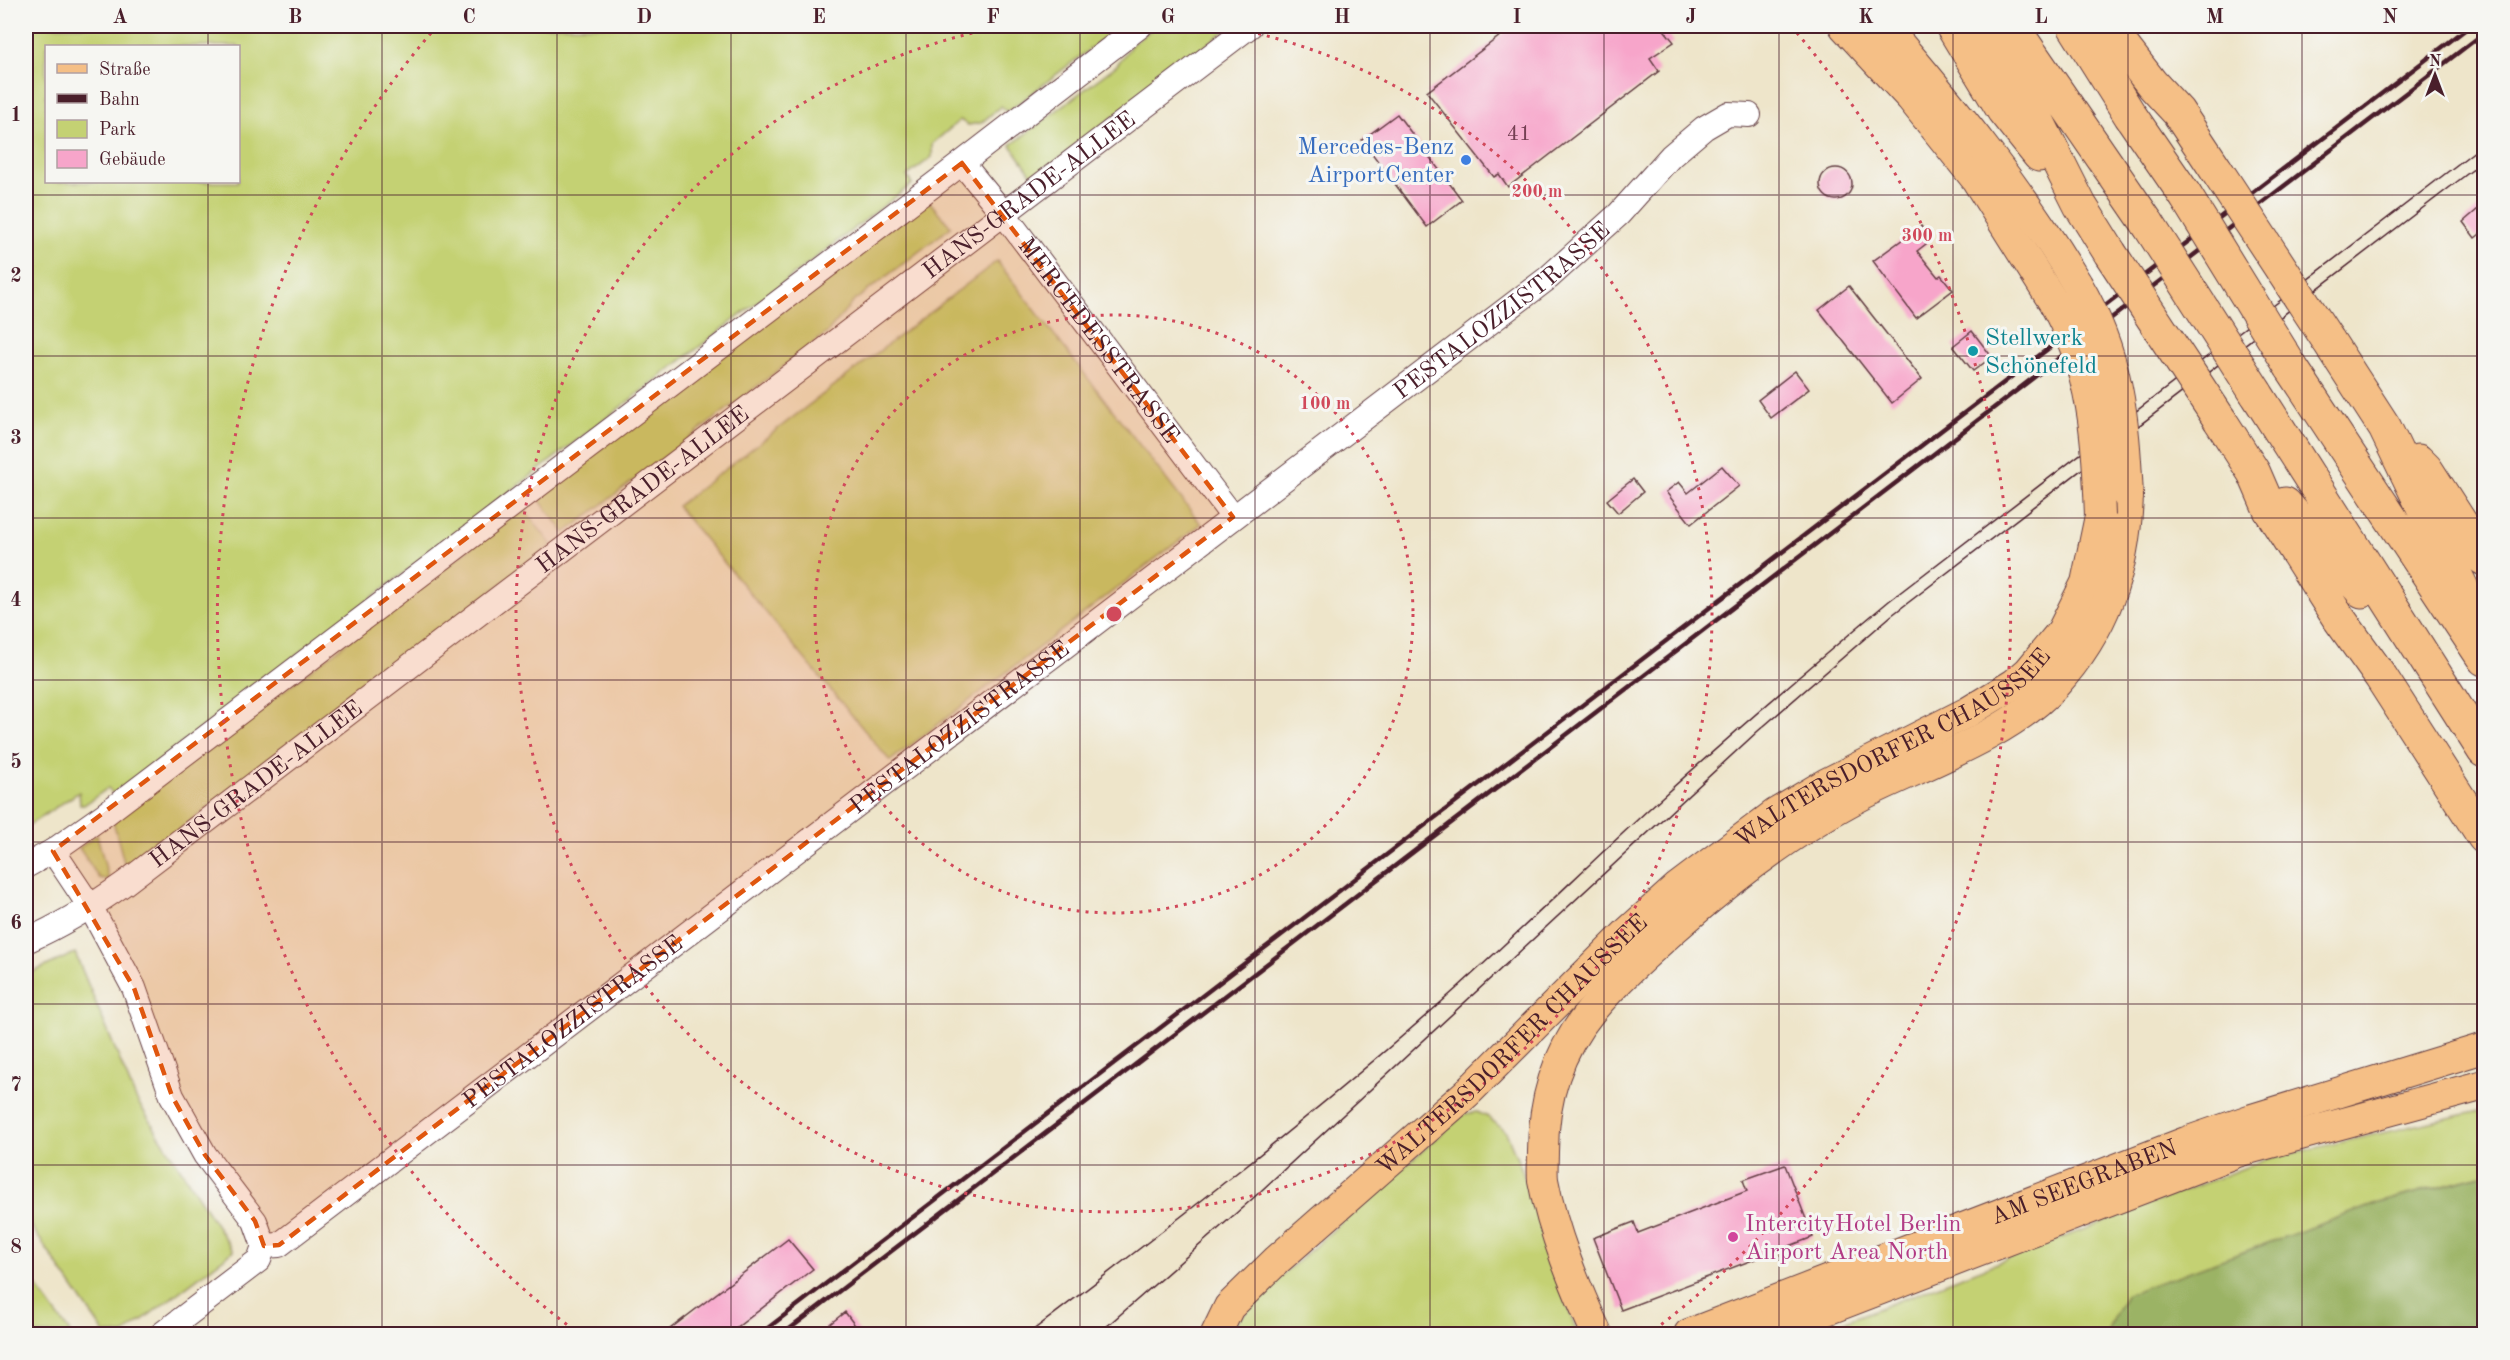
<svg xmlns="http://www.w3.org/2000/svg" width="2510" height="1360" viewBox="0 0 2510 1360" font-family="'Old Standard TT',serif">
  <style>
    .green { fill: #c4d173; stroke: #87784f; stroke-width: 1.5; fill-rule: evenodd }
    .forest { fill: #9bb365; stroke: #726948; stroke-width: 1.5 }
    .building { fill: #f7a5ca }
    .lines { fill: none; stroke-linecap: round; stroke-linejoin: round }
    .minor-casing { stroke: #633d43; stroke-width: 26 }
    .major-casing { stroke: #633d43; stroke-width: 32 }
    .highway-casing { stroke: #633d43; stroke-width: 35 }
    .minor { stroke: #fff; stroke-width: 24 }
    .major { stroke: #f5bf86; stroke-width: 30 }
    .highway { stroke: #f5bf86; stroke-width: 33 }
    .tram { stroke: #4a1f2b; stroke-width: 1.5 }
    .rail { stroke: #4a1f2b; stroke-width: 4.5 }
    .major-bridge-casing { stroke: #633d43; stroke-width: 32; stroke-linecap: butt }
    .highway-bridge-casing { stroke: #633d43; stroke-width: 35; stroke-linecap: butt }
    .major-bridge { stroke: #f5bf86; stroke-width: 30 }
    .highway-bridge { stroke: #f5bf86; stroke-width: 33 }
    .marked { fill: #e0560e; fill-opacity: 0.2; stroke: #e0560e; stroke-width: 4.5; stroke-dasharray: 12 8; stroke-linejoin: round }
    .grid { fill: none; stroke: #4a1f2b; stroke-width: 1.5; stroke-opacity: 0.55 }
    .ring { fill: none; stroke: #d1495b; stroke-width: 3; stroke-dasharray: 3 6 }
    .shop-dot { fill: #3f7fe0; stroke: #f6f6f2; stroke-width: 2 }
    .culture-dot { fill: #0f9aa8; stroke: #f6f6f2; stroke-width: 2 }
    .hotel-dot { fill: #d1479c; stroke: #f6f6f2; stroke-width: 2 }
    .labels { text-anchor: middle; stroke-width: 6; stroke-linejoin: round; paint-order: stroke }
    .number-label { font-size: 21px; fill: #754053 }
    .shop-label { font-size: 24px; fill: #366cbe; stroke: #f6f6f2; text-anchor: end }
    .street-label { font-size: 24px; fill: #4a1f2b; stroke: #f6f6f2 }
    .culture-label { font-size: 24px; fill: #0d838f; stroke: #f6f6f2; text-anchor: start }
    .hotel-label { font-size: 24px; fill: #b23c85; stroke: #f6f6f2; text-anchor: start }
    .centre { fill: #d1495b; stroke: #f6f6f2; stroke-width: 3 }
    .ring-label { font-size: 18px; text-anchor: middle; font-weight: bold; fill: #d1495b; stroke: #f6f6f2; stroke-width: 6; stroke-linejoin: round; paint-order: stroke }
    .neatline { fill: none; stroke: #4a1f2b; stroke-width: 2 }
    .grid-label { font-size: 20px; text-anchor: middle; font-weight: bold; fill: #4a1f2b }
  </style>
  <rect width="100%" height="100%" fill="#f6f6f2"/>
  <filter id="ink" filterUnits="userSpaceOnUse"><feTurbulence type="fractalNoise" baseFrequency=".0167" numOctaves="2"/><feDisplacementMap in="SourceGraphic" scale="12" xChannelSelector="R" yChannelSelector="G"/><feConvolveMatrix kernelMatrix="1 2 1 2 8 2 1 2 1" color-interpolation-filters="sRGB"/></filter>
  <filter id="wash" filterUnits="userSpaceOnUse"><feTurbulence type="fractalNoise" baseFrequency=".008" numOctaves="4" result="noise"/><feDisplacementMap in="SourceGraphic" scale="24" xChannelSelector="R" yChannelSelector="G"/><feGaussianBlur stdDeviation="1.35" result="paint"/><feColorMatrix in="noise" values="0 0 0 0 0 0 0 0 0 0 0 0 0 0 0 0 0 1.4 0 .05"/><feComposite in="paint" operator="in"/></filter>
  <g filter="url(#wash)">
    <rect width="100%" height="100%" fill="#eee5ca"/>
    <path class="green" d="M26 26H1120L1007 112 1001 106 981 123 968 125 960 120 932 144V157L907 176 912 184 114 795 108 788 84 805H80L79 792 26 827ZM46 46H238V182H46Z
      M1156 26H1231L1034 178 1011 145 1117 65 1132 44Z
      M927 199 951 227 853 302 827 333 565 533 537 497Z
      M997 261 1201 524 890 761 677 506Z
      M523 508 552 545 126 870 113 821Z
      M97 835 109 880 99 878 79 848Z
      M75 953 136 1099 233 1251 124 1334H105L26 1219V975Z
      M2484 1110V1174L2376 1204 2111 1322 2107 1334H1812L2267 1159Z
      M1477 1112 1488 1117 1506 1132 1521 1168 1577 1334H1230L1231 1329 1261 1294 1464 1114Z
      M26 1272 71 1334H26Z"/>
    <path class="forest" d="M2484 1174V1334H2107L2119 1307 2127 1294 2376 1204Z"/>
    <g id="blocks">
      <path class="building" d="M1513 26H1661L1674 42 1650 58 1659 71 1508 187 1499 174 1494 177 1427 92Z
        M1397 114 1462 200 1427 227 1362 140Z
        M1820 184a16 16 0 1 1 32 0a16 16 0 1 1-32 0Z
        M2484 204V231L2475 238 2463 222Z
        M1921 226 1931 240 1917 251 1938 277 1941 275 1953 290 1916 318 1873 261Z
        M1849 286 1922 379 1892 403 1819 310Z
        M1972 331 1992 357 1973 371 1953 346Z
        M1795 371 1809 389 1771 418 1758 400Z
        M1722 466 1739 486 1691 524 1666 492 1679 482 1688 493Z
        M1633 479 1643 492 1618 513 1607 500Z
        M1785 1165 1813 1237 1621 1310 1593 1238 1634 1222 1638 1233 1747 1191 1743 1180Z
        M788 1239 813 1269 727 1335H662Z
        M845 1312 862 1335H816Z"/>
    </g>
  </g>
  <g filter="url(#ink)">
    <use href="#blocks" fill-opacity="0" stroke="#633d43" stroke-width="1.5"/>
    <g class="lines">
      <g class="minor-casing">
        <g id="minor">
          <path id="s1" d="M962 163 1003 213 1233 517"/>
          <path d="M53 851 91 908 134 988 172 1096 205 1155 255 1221 264 1246"/>
          <path d="M26 866 53 851 104 815 945 176 1140 26"/>
          <path id="s2" d="M26 941C62 925 93 906 125 883L1250 26"/>
          <path id="s3" d="M264 1246 279 1245 1548 278 1619 214 1671 156 1704 128 1728 114 1749 115"/>
          <path d="M162 1334 259 1260 264 1246"/>
        </g>
      </g>
      <g class="major-casing">
        <g id="major">
          <path d="M1844 26 1911 98 1976 179 2054 303"/>
          <path d="M1884 26C1954 108 2022 191 2077 284"/>
          <path id="s4" d="M1216 1334 1229 1307 1277 1260 1468 1092 1627 933 1678 887 1775 814 1827 783 1968 712 2014 684 2029 671 2062 631 2086 583 2100 516"/>
          <path d="M1597 1334C1575 1286 1553 1233 1543 1180 1542 1171 1543 1161 1543 1152 1543 1100 1557 1052 1591 1011 1616 981 1646 954 1675 928 1733 877 1795 829 1864 794 1922 765 2011 734 2054 686 2105 630 2125 571 2128 496"/>
          <path id="s5" d="M1689 1334 2186 1142 2252 1119 2484 1048"/>
          <path d="M1764 1334 2237 1152 2484 1085"/>
        </g>
      </g>
      <g class="highway-casing">
        <path id="highway" d="M1952 26 2003 110 2039 155
          M1990 26 2080 205 2110 253
          M2012 26 2148 224
          M2074 26 2130 115 2185 195
          M2107 26 2152 84 2178 112 2217 171
          M2328 340 2385 428 2462 588 2470 619
          M2291 367 2484 659
          M2256 393 2484 751
          M2220 420 2254 473 2270 510 2338 617 2381 677 2484 837
          M2418 461 2426 469 2484 559
          M2285 504 2362 591"/>
      </g>
      <use href="#minor" class="minor"/>
      <use href="#major" class="major"/>
      <use href="#highway" class="highway"/>
      <path class="tram" d="M1028 1334C1174 1223 1320 1111 1457 988 1526 926 1592 861 1661 798 1735 731 1811 666 1889 601L2484 144
        M1098 1334 1250 1201 1758 731 1892 615 2484 161"/>
      <path class="rail" d="M760 1334 2470 26
        M783 1334 2484 33"/>
      <g class="major-bridge-casing">
        <path id="major-bridge" d="M2077 284C2119 355 2124 416 2128 496
          M2054 303C2094 372 2097 438 2100 516"/>
      </g>
      <g class="highway-bridge-casing">
        <path id="highway-bridge" d="M2217 171 2328 340
          M2185 195 2291 367
          M2148 224 2256 393
          M2110 253 2220 420"/>
      </g>
      <use href="#major-bridge" class="major-bridge"/>
      <use href="#highway-bridge" class="highway-bridge"/>
    </g>
  </g>
  <path class="marked" d="M962 163 1233 517 279 1245 264 1246 255 1221 205 1155 172 1096 134 988 53 851Z"/>
  <path class="grid" d="M208 26V46M382 26V1334M557 26V1334M731 26V1334M906 26V1334M1080 26V1334M1255 26V1334M1430 26V1334M1604 26V1334M1779 26V1334M1953 26V1334M2128 26V1334M2302 26V1334M208 182V1334M26 195H2484M26 356H2484M26 518H2484M26 680H2484M26 842H2484M26 1004H2484M26 1165H2484"/>
  <g class="ring">
    <circle cx="1114" cy="614" r="299"/>
    <path d="M1223 26A598 598 0 1 1 1005 26"/>
    <path d="M574 1330A897 897 0 0 1 437 26M1791 26A897 897 0 0 1 1654 1330"/>
  </g>
  <circle class="shop-dot" cx="1466" cy="160" r="6"/>
  <circle class="culture-dot" cx="1973" cy="351" r="6"/>
  <circle class="hotel-dot" cx="1733" cy="1237" r="6"/>
  <g class="labels">
    <g class="number-label">
      <text x="1519" y="140">41</text>
    </g>
    <g class="shop-label">
      <text x="1454" y="154">Mercedes-Benz<tspan x="1454" dy="28">AirportCenter</tspan></text>
    </g>
    <g class="street-label">
      <text dy="8" stroke="none"><textPath href="#s2" startOffset="1251">HANS-GRADE-ALLEE</textPath></text>
      <text dy="8" stroke="none"><textPath href="#s3" startOffset="1554">PESTALOZZISTRASSE</textPath></text>
      <text dy="8" stroke="none"><textPath href="#s1" startOffset="224">MERCEDESSTRASSE</textPath></text>
      <text dy="8" stroke="none"><textPath href="#s2" startOffset="765">HANS-GRADE-ALLEE</textPath></text>
      <text dy="8" stroke="none"><textPath href="#s3" startOffset="870">PESTALOZZISTRASSE</textPath></text>
      <text dy="8" stroke="none"><textPath href="#s4" startOffset="902">WALTERSDORFER CHAUSSEE</textPath></text>
      <text dy="8" stroke="none"><textPath href="#s2" startOffset="279">HANS-GRADE-ALLEE</textPath></text>
      <text dy="8" stroke="none"><textPath href="#s3" startOffset="384">PESTALOZZISTRASSE</textPath></text>
      <text dy="8" stroke="none"><textPath href="#s4" startOffset="416">WALTERSDORFER CHAUSSEE</textPath></text>
      <text dy="8" stroke="none"><textPath href="#s5" startOffset="423">AM SEEGRABEN</textPath></text>
    </g>
    <g class="culture-label">
      <text x="1985" y="345">Stellwerk<tspan x="1985" dy="28">Schönefeld</tspan></text>
    </g>
    <g class="hotel-label">
      <text x="1745" y="1231">IntercityHotel Berlin<tspan x="1745" dy="28">Airport Area North</tspan></text>
    </g>
  </g>
  <circle cx="1114" cy="614" r="9" class="centre"/>
  <g class="ring-label">
    <text x="1537" y="197">200 m</text>
    <text x="1927" y="241">300 m</text>
    <text x="1325" y="409">100 m</text>
  </g>
  <rect width="2510" height="1360" fill="none" stroke="#f6f6f2" stroke-width="66"/>
  <rect x="45" y="45" width="195" height="138" fill="#f6f6f2" stroke="#b1a0a2" stroke-width="1.5"/>
  <rect x="57" y="64" width="30" height="9" fill="#f5bf86" stroke="#b1a0a2" stroke-width="1.5"/>
  <text x="99" y="75" font-size="18" fill="#4a1f2b">Straße</text>
  <rect x="57" y="94" width="30" height="9" fill="#4a1f2b" stroke="#b1a0a2" stroke-width="1.5"/>
  <text x="99" y="105" font-size="18" fill="#4a1f2b">Bahn</text>
  <rect x="57" y="120" width="30" height="18" fill="#c4d173" stroke="#b1a0a2" stroke-width="1.5"/>
  <text x="99" y="135" font-size="18" fill="#4a1f2b">Park</text>
  <rect x="57" y="150" width="30" height="18" fill="#f7a5ca" stroke="#b1a0a2" stroke-width="1.5"/>
  <text x="99" y="165" font-size="18" fill="#4a1f2b">Gebäude</text>
  <g transform="translate(2435 75)" stroke="#f6f6f2" stroke-width="4.5" paint-order="stroke">
  <path d="M0-4.5L10 22L0 15L-10 22Z" fill="#4a1f2b"/>
  <text y="-9" font-size="16" font-weight="bold" text-anchor="middle" fill="#4a1f2b">N</text>
  </g>
  <rect x="33" y="33" width="2444" height="1294" class="neatline"/>
  <g class="grid-label">
    <text x="120" y="23">A</text>
    <text x="295" y="23">B</text>
    <text x="469" y="23">C</text>
    <text x="644" y="23">D</text>
    <text x="819" y="23">E</text>
    <text x="993" y="23">F</text>
    <text x="1168" y="23">G</text>
    <text x="1342" y="23">H</text>
    <text x="1517" y="23">I</text>
    <text x="1691" y="23">J</text>
    <text x="1866" y="23">K</text>
    <text x="2041" y="23">L</text>
    <text x="2215" y="23">M</text>
    <text x="2390" y="23">N</text>
    <text x="16" y="121">1</text>
    <text x="16" y="282">2</text>
    <text x="16" y="444">3</text>
    <text x="16" y="606">4</text>
    <text x="16" y="768">5</text>
    <text x="16" y="929">6</text>
    <text x="16" y="1091">7</text>
    <text x="16" y="1253">8</text>
  </g>
</svg>
